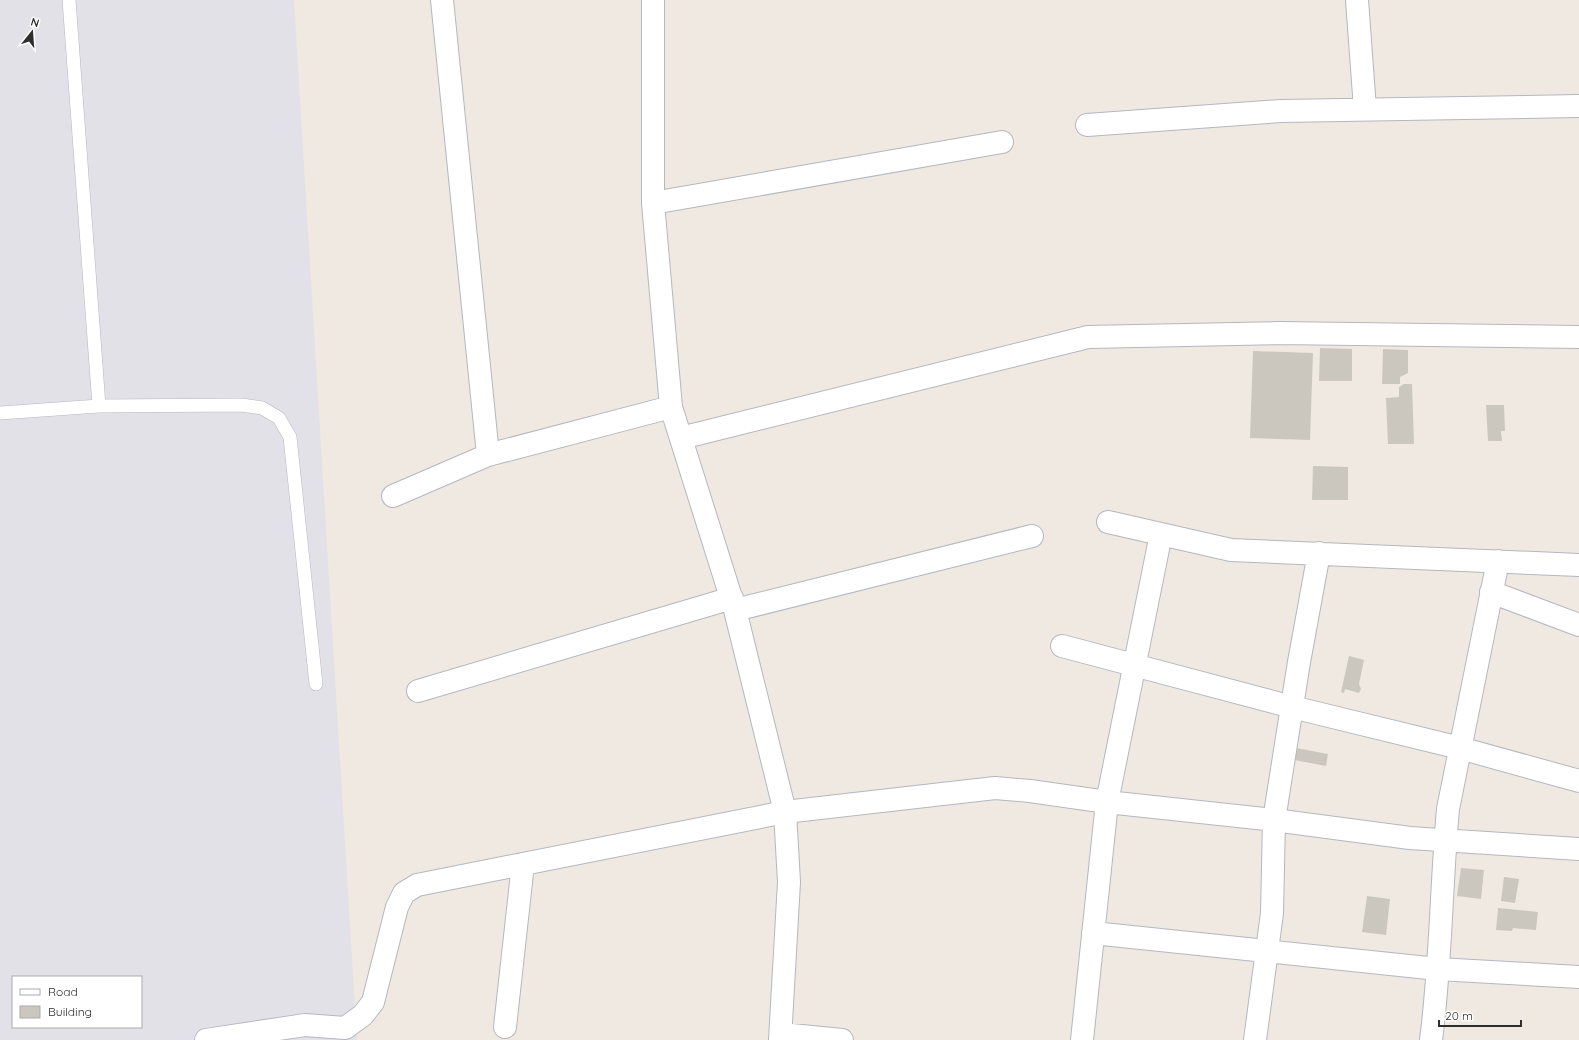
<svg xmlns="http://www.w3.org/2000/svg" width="1579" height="1040" viewBox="0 0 1579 1040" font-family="Quicksand,sans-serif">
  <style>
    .industrial { fill: #e3e1e8; fill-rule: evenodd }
    .building { fill: #cbc7bf }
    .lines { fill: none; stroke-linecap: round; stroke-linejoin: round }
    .service-casing { stroke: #b4b7c1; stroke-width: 14 }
    .minor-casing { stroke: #b4b7c1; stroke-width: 24 }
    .service { stroke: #fff; stroke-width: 13 }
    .minor { stroke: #fff; stroke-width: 22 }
  </style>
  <rect width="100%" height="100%" fill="#efe9e1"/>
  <path class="industrial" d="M0 0H294L357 1040H0ZM13 977H141V1027H13Z"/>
  <path class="building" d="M1320 348 1352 349V381H1319Z
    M1383 349 1408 350V373L1400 377V384H1382Z
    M1253 351 1313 353 1310 440 1250 438Z
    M1404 384H1412L1414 444H1388L1386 398 1399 397V387Z
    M1486 405H1504L1505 431H1501L1502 441H1488Z
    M1313 466 1348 467V500H1312Z
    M1349 656 1364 660 1359 684 1361 689 1359 693 1345 689 1344 693 1341 692Z
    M1296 748 1328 754 1326 766 1294 760Z
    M1461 868 1484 870 1481 899 1457 896Z
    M1504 877 1519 879 1515 903 1501 901Z
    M1367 896 1390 899 1386 935 1362 932Z
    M1498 908 1538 912 1536 930 1513 928 1512 931 1496 930Z"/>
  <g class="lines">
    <g class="service-casing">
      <path id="service" d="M99 406 242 405 262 408 279 418 290 437 316 684
        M0 413 99 406 69 0"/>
    </g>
    <g class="minor-casing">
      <path id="minor" d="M653 0V203L671 407 735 610 785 812 789 882 780 1040
        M1357 0 1365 109
        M1087 125 1281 111 1579 106
        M653 203 1002 142
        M681 438 1088 337 1279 333 1579 337
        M488 455 671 407
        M393 496 488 455 442 0
        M1108 522 1231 550 1579 565
        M1491 592 1579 625
        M735 610 1032 536
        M1062 646 1292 707 1460 748 1579 781
        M418 691 732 598
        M1093 933 1438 969 1579 977
        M505 1027 523 864
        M781 1034 842 1040
        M206 1040 305 1025 345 1028 363 1015 373 1002 397 907 404 893 417 885 785 812 995 788 1030 791 1107 802 1274 820 1410 838 1579 849
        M1082 1040 1107 802 1161 534
        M1255 1040 1272 913 1274 820 1299 662 1319 553
        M1431 1040C1441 964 1441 886 1448 809L1498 561"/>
    </g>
    <use href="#service" class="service"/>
    <use href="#minor" class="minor"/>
  </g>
  <rect x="12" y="976" width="130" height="52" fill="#ffffff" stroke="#ababab"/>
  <rect x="20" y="989" width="20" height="6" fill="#ffffff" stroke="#ababab"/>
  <text x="48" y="996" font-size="12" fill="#2e2e2e">Road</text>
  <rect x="20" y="1006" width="20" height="12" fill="#cbc7bf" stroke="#ababab"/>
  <text x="48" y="1016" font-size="12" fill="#2e2e2e">Building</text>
  <g transform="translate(32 32) rotate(17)" stroke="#ffffff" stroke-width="3" paint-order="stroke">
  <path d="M0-3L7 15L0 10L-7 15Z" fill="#2e2e2e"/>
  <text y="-6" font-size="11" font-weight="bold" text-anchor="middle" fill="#2e2e2e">N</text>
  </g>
  <path d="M1439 1020v6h82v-6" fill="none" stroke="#2e2e2e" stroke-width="2"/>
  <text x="1445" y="1020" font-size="12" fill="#2e2e2e" stroke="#ffffff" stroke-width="3" paint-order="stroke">20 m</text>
</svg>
